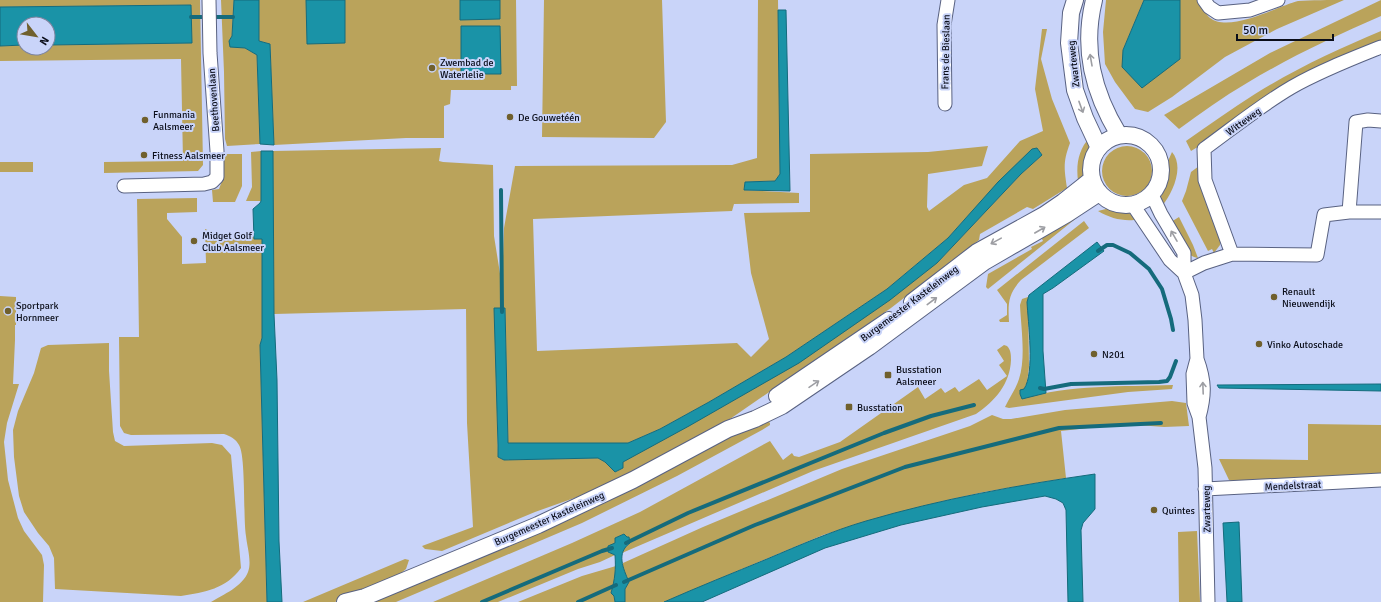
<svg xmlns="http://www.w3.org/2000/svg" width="1381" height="602" viewBox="0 0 1381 602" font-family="Signika,sans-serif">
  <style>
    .green { fill: #baa35b; fill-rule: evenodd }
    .water { fill: #1a93a7; stroke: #156b7c }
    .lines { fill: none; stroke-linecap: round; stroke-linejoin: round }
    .stream { stroke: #156b7c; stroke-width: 4 }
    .minor-casing { stroke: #596282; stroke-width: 15 }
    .major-casing { stroke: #596282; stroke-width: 18 }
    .minor { stroke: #fff; stroke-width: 13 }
    .major { stroke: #fff; stroke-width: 16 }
    .oneway { stroke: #9d9ea3 }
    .poi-dot { fill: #70602d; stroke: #c9d4f9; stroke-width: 1.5 }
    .labels { text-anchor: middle; stroke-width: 4; stroke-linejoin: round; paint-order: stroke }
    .street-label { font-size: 10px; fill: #0a0d19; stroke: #c9d4f9 }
    .poi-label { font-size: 10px; fill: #0a0d19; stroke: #c9d4f9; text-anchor: start }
  </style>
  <rect width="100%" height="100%" fill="#c9d4f9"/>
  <path class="green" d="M0 0H200L203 165 198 171 104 173V162L183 161 181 59 0 61V46L24 45V48H48V45L192 43 190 5 0 7Z
    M221 0H234L232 36 229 41 245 48 257 55 260 144 227 146 225 139 224 72Z
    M259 0H516L517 86H511V90H451L450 104 444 106V138H406L274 145 270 44 259 41Z
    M544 0H662L666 122 654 138 542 137Z
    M758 0H778L780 174 775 181 745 182 744 190 799 193V203L734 204 732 211 533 219 537 351 737 343 751 357 769 339 751 273 744 213 810 212V154L928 152 988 146 982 166 928 174 927 207 929 211 964 185 987 178 1020 141 1043 131 1035 89 1042 29H1047L1041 59 1052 99 1070 143C1063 162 1064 168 1067 188L1033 209 1027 207 980 234 979 240 891 308 730 419 677 449 594 491 535 512 442 551 425 549 422 546 473 527 467 423 466 309 274 314 273 151 441 148 439 161 443 162 493 165 494 236 502 286 504 228 515 166 732 165 757 158ZM1037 148 1042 155 1021 174 937 263 623 462V468L615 472 605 462 598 458 504 460 498 457 495 308H505L508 443H628L660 429 709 402 786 357 887 289 948 238 964 220Z
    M1106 0H1144L1123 50 1180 59V0H1202C1206 47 1274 7 1298 1 1309 0 1332 0 1344 0L1277 29 1225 57 1172 97 1148 112 1135 109 1115 82 1105 64 1103 32Z
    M1381 0V16C1335 36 1290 57 1247 83 1223 97 1201 113 1179 129L1164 115 1270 53Z
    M1381 31V40L1356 51 1191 151 1186 141C1209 125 1231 109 1255 94 1295 69 1338 49 1381 31Z
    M1090 137 1093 148 1087 161V171L1084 178 1078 181C1076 165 1078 150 1090 137Z
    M1102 171a25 25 0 1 1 50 0a25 25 0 1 1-50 0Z
    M261 151V201H246L252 187 251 152Z
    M1172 152C1185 167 1172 194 1162 206L1161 196 1166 182 1168 161Z
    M226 154H242V186L235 202H213L212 190 219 189 222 181V159Z
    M0 162H33V172H0Z
    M1199 166 1220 239V245L1214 253 1212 249 1208 251 1182 201 1186 191 1191 172Z
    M197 198V212L167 213V219L182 237V264L206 263 205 229 230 239 254 237V239H262V338L260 345 267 602H211C223 595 243 586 248 572 252 562 247 546 246 536 243 518 246 456 239 445 236 439 230 436 224 434L131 435 124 433 120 426 119 337H139L137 199Z
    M1110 208 1129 213 1135 218 1134 220C1121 221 1110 218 1098 211Z
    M1076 212 1079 216 988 289 986 287 988 274 1032 249 1031 247 1043 241 1042 239 1045 232Z
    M1179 217 1193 245 1198 258 1194 257 1188 254 1171 222Z
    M1084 221 1089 228 1021 280C1008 294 1008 303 1009 322H1000L999 320 1007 315V304L997 290Z
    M0 296 16 297V325H15V340L13 384H19L7 423 4 442 8 480 18 518 24 531 42 555 44 565 43 602H0Z
    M1028 297 1029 367 1027 383 1024 389 1022 399C1070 384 1123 387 1173 385L1172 389 1128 392 1009 408 1005 407C1009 398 1016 389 1019 379 1026 358 1021 327 1020 305L1022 299Z
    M109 343V371L113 432 115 441 124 446 212 443 222 445 231 455 241 568C226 589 205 592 181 596L55 589 54 558 49 546 38 533 24 512 19 496 14 457 13 430 18 411 34 373 41 348 48 345Z
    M1004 345 1007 346C1011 350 1011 355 1011 360 1010 384 995 401 976 414L813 471 622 553 624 548 630 543 624 534 615 538V543L608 552 615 555 600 562 578 569 498 602H433L572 543 640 512 770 441 783 460 792 453 794 456 799 457 840 442 918 387 925 399 941 388 945 393 955 387 959 392 979 379 987 390 1007 376 999 365 1004 361 997 350Z
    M1172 401 1186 403 1189 426 1164 427 1124 424 1061 431 1066 478 984 492 939 502 867 521 823 535 664 602H625V589L628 582 623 571V563L703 527 842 469 970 426 992 415 1003 419H1011L1065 410Z
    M768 421 770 423V425L762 430 677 476 582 523 396 602H375L728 436Z
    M1308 424 1381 425V475L1240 483 1229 480 1219 459 1308 460Z
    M1197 531 1200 602H1179L1178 532Z
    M405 559 409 560 406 569 400 574 335 602H303Z
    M616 566 615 582 611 592 614 596 615 602H518L582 576Z"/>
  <path class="water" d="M234 0H259V41L270 44 274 145 260 144 257 55 245 48 230 47 229 41 232 36Z
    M306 0H345V43L307 44Z
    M460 0H500V19L460 20Z
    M1144 0H1180V59L1142 88 1122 67 1123 50Z
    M191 5 192 43 48 45V24H24V45L0 46V7Z
    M778 10H786L790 191 744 190 745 182 775 181 780 174Z
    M461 26H500L501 74H461Z
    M1037 148 1042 155 1021 174 937 263 890 300 799 363 689 426 623 462V468L615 472 605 462 598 458 504 460 498 457V445L494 308H505L508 443H628L660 429 709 402 786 357 887 289 948 238 998 182 1032 149Z
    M261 151H273L274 314 277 380 279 541 282 602H267L260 345 262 338V239H254L253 209 260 203 261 201Z
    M1097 242 1104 251 1053 288 1043 294V351L1046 393 1022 399 1020 394V390L1024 389C1035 373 1028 322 1027 302L1029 295Z
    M1381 384V391L1219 388 1217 385Z
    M1095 474V509L1083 523 1081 530 1083 602H1068L1066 510 1063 503 1056 499 1045 496 982 507 901 525 825 548 702 602H664C698 587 733 573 767 559 800 545 832 531 866 521 941 499 1018 485 1095 474Z
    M1239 522 1242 602H1227L1223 523Z
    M624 534 627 537H629L630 543C616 553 623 568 629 582L625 589V602H615L614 596 611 593C615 579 616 569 615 555L608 552V546L615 543V538Z"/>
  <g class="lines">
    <path class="stream" d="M191 17H233
      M501 190 502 312
      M1098 251 1107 245H1113L1130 253 1149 269 1162 289 1171 319 1173 330
      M1040 388 1044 389 1071 384 1159 382 1167 381 1170 377 1176 361
      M626 543 688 513 884 433 931 416 974 405
      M624 582 755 525 905 467 1059 428 1161 423
      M482 602 602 551 612 548
      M578 602 616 585"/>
    <g class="minor-casing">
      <path id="minor" d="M1204 0 1209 7 1218 13 1250 10 1278 0
        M945 104 944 25 948 0
        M124 186 204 184 212 182 217 177V151L210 53 209 0
        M1152 195 1161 214 1184 253V273L1192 295 1195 320 1197 359 1193 374 1194 403 1199 417 1205 468 1208 602
        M1133 205 1170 260 1184 273
        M1349 212H1381
        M1232 254 1317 255 1324 215 1349 212 1356 122 1368 120 1381 121
        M1184 273 1204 263 1232 254 1205 180 1204 149C1233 128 1261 105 1292 87 1320 71 1351 59 1381 47
        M1197 359C1205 381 1205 395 1199 417
        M1205 489 1381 480"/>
    </g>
    <g class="major-casing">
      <path id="major" d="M1075 0 1071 13 1069 43 1075 90 1085 118 1099 148
        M1094 0C1082 49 1093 92 1119 135
        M1091 170a35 35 0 1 1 70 0a35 35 0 1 1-70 0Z
        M912 302 977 252 1044 215 1063 202 1092 179
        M777 396 889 320
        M345 602 365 597 538 525 633 480 728 429 755 419 782 406 869 347 984 262 1067 214 1099 193"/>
    </g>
    <use href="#minor" class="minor"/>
    <use href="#major" class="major"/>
  </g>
  <defs><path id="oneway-shaft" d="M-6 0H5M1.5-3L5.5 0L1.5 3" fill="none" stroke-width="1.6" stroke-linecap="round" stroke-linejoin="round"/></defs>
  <g class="oneway">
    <use href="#oneway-shaft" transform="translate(1091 60) rotate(-100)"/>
    <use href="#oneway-shaft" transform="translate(1081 107) rotate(70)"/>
    <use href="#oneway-shaft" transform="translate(1040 230) rotate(-30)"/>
    <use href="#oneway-shaft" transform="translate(1174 236) rotate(-120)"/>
    <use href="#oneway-shaft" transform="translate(996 241) rotate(151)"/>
    <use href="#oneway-shaft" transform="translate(932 301) rotate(-37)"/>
    <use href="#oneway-shaft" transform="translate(814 384) rotate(-34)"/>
    <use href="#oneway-shaft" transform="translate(1203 388) rotate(-92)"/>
  </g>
  <g class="poi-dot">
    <circle cx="432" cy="68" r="4"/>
    <circle cx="510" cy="117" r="4"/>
    <circle cx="145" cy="120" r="4"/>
    <circle cx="144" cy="155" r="4"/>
    <circle cx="194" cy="241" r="4"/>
    <circle cx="1274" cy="297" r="4"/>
    <circle cx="8" cy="311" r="4"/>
    <circle cx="1259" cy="344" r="4"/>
    <circle cx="1094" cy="354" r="4"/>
    <rect x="884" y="371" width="8" height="8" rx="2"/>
    <rect x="845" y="403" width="8" height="8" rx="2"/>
    <circle cx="1154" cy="510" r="4"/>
  </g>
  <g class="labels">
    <g class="street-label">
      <text transform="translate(945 52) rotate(-89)" y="4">Frans de Bieslaan</text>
      <text transform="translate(1073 64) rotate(-96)" y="4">Zwarteweg</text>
      <text transform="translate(213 100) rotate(-94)" y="4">Beethovenlaan</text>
      <text transform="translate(1243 121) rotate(-36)" y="4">Witteweg</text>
      <text transform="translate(909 303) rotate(-37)" y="4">Burgemeester Kasteleinweg</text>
      <text transform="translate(1293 485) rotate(-3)" y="4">Mendelstraat</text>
      <text transform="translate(1206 509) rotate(-91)" y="4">Zwarteweg</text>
      <text transform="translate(549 518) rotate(-24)" y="4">Burgemeester Kasteleinweg</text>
    </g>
    <g class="poi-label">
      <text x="440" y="66">Zwembad de<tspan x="440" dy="12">Waterlelie</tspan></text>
      <text x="153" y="118">Funmania<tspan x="153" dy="12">Aalsmeer</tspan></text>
      <text x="518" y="121">De Gouwetéén</text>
      <text x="152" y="159">Fitness Aalsmeer</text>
      <text x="202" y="239">Midget Golf<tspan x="202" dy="12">Club Aalsmeer</tspan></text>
      <text x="1282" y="295">Renault<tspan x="1282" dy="12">Nieuwendijk</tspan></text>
      <text x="16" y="309">Sportpark<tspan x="16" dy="12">Hornmeer</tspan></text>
      <text x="1267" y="348">Vinko Autoschade</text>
      <text x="1102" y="358">N201</text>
      <text x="896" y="373">Busstation<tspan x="896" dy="12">Aalsmeer</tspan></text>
      <text x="857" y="411">Busstation</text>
      <text x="1162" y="514">Quintes</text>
    </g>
  </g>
  <g transform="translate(36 36) rotate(121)"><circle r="19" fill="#c9d4f9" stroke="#7d849f"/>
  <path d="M0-3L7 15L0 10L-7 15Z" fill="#70602d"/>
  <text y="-6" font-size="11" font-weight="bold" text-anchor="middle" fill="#0a0d19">N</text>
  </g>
  <path d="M1237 34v6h96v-6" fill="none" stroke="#0a0d19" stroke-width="2"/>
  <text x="1243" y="34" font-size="12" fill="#0a0d19" stroke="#c9d4f9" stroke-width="3" paint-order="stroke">50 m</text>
</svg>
